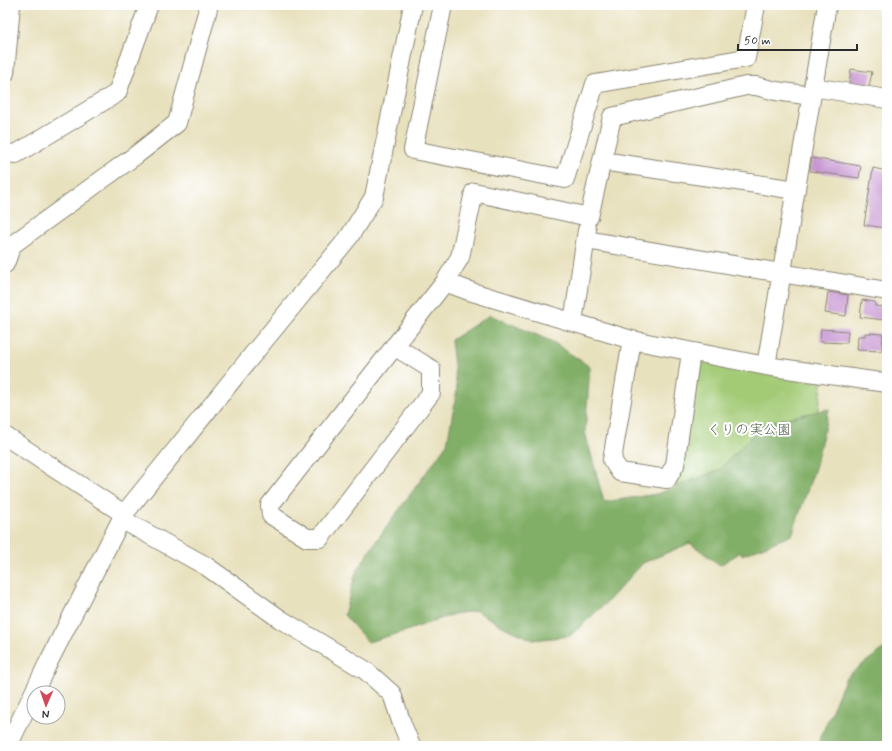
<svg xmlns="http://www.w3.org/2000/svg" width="892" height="751" viewBox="0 0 892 751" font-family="Mynerve,'Klee One',sans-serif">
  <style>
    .green { fill: #a3cb76; stroke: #677b50 }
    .forest { fill: #82af67; stroke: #566d49 }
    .building { fill: #c797d3 }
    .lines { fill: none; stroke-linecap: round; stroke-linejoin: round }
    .minor-casing { stroke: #8a8674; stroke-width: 20 }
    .minor { stroke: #fff; stroke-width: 18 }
    .labels { text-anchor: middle; stroke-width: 4; stroke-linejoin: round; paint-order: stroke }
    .park-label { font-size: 14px; fill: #4f5b42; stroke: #fff }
  </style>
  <rect width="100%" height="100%" fill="#fff"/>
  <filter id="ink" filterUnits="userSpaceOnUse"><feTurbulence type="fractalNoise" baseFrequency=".025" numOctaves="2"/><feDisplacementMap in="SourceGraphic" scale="8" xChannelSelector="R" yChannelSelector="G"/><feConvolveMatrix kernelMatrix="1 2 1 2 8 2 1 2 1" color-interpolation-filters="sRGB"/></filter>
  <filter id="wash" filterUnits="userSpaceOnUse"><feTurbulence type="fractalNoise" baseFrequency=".012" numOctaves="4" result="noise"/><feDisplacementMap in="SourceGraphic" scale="16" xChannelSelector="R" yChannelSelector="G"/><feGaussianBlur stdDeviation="0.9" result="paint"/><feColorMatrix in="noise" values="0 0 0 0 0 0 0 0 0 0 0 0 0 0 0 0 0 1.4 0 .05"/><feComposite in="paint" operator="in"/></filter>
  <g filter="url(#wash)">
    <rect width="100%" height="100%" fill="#e8e1be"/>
    <path class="green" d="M700 360 823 378 814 446 797 494 670 485Z"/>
    <path class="forest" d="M490 315 553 342 590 367 585 432 604 502 657 494 719 470 764 423 829 409 815 468 792 535 742 555 741 552 720 565 690 543 643 563 609 600 570 636 533 640 500 625 477 611 454 614 406 631 368 642 344 615 356 572 377 540 447 444 457 390 451 340Z
      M887 646V746H817L846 677Z"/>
    <g id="blocks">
      <path class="building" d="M851 69 872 72 869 87 849 84Z
        M812 158 861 166 859 178 810 171Z
        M873 168 887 171V228L864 225Z
        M828 292 848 295 846 316 825 313Z
        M862 300 875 302V306L885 307 884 320 860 317Z
        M821 329 848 331 847 343 820 342Z
        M865 333 883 334 882 351 857 350 858 336H865Z"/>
    </g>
  </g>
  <g filter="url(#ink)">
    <use href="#blocks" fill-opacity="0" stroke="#8a8674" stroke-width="1"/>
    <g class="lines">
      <g class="minor-casing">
        <path id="minor" d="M443 5 413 150 565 179 595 84 746 58 756 5
          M5 73 11 5
          M813 87 887 99
          M5 153 16 154 117 93 149 5
          M602 161 796 190
          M586 240 887 291
          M5 264 12 245 136 155 177 123 209 5
          M445 282 472 292 632 340 766 366 887 383
          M573 322 587 230
          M632 340 612 460 620 472 667 479 675 465 691 352
          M394 346 431 369V393L320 538H307L271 515 270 505 445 282 460 257 474 192 589 217 612 117 746 86H756L776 91 812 96
          M766 366 827 5
          M5 436 124 514
          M121 519 206 566 280 619 365 670 392 694 402 724 411 746
          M8 746 47 665 124 514 258 348 349 237 374 197 413 5"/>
      </g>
      <use href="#minor" class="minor"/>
    </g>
  </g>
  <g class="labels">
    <g class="park-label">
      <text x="749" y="434">くりの実公園</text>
    </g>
  </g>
  <rect width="892" height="751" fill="none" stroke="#fff" stroke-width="20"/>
  <g transform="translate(46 705) rotate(182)"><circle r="19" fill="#ffffff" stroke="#aaaaaa"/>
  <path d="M0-3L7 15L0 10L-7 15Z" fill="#d1495b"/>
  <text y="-6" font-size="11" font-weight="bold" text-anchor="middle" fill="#2b2b2b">N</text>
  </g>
  <path d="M738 44v6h119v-6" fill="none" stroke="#2b2b2b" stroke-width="2"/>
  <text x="744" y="44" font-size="12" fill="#2b2b2b" stroke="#ffffff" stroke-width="3" paint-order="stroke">50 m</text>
</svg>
